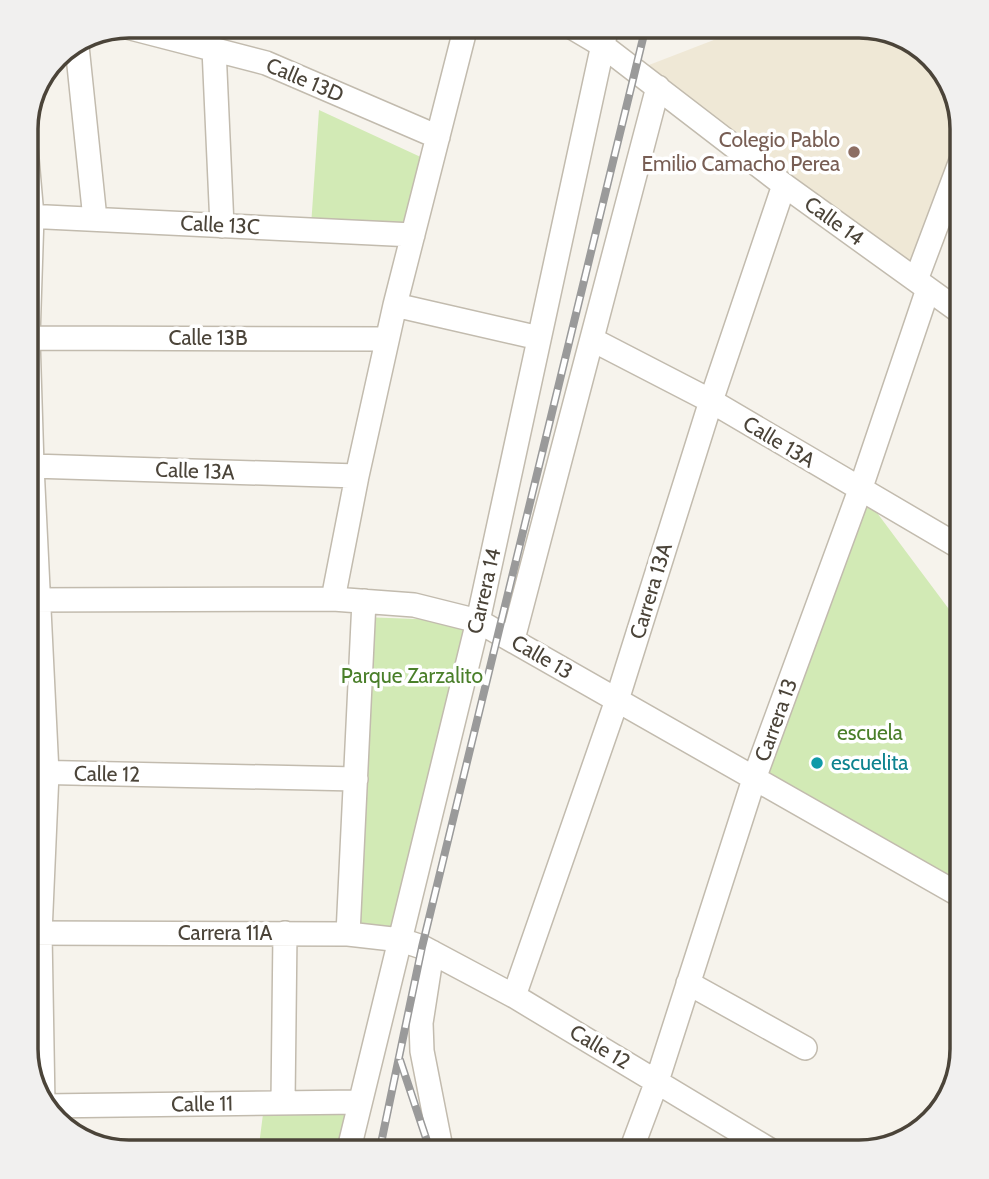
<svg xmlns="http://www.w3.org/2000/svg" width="989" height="1179" viewBox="0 0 989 1179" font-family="Cabin,sans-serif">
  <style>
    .education { fill: #efe8d6 }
    .green { fill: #d2eab5 }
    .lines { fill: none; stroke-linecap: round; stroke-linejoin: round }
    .minor-casing { stroke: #c2bbae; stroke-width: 26 }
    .minor { stroke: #fff; stroke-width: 23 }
    .rail-casing { stroke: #9a9a9a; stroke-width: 8 }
    .rail { stroke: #fff; stroke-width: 5; stroke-dasharray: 16; stroke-linecap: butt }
    .education-dot { fill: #8d6e63; stroke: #fff; stroke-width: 2.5 }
    .culture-dot { fill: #0f9aa8; stroke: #fff; stroke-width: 2.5 }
    .labels { text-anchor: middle; stroke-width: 7; stroke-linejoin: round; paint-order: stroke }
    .street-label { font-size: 21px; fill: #4b4439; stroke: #fff }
    .education-label { font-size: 21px; fill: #785e54; stroke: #fff; text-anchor: end }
    .park-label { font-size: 21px; fill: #4a7f2a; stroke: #fff }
    .culture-label { font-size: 21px; fill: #0d838f; stroke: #fff; text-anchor: start }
    .rim { fill: none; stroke: #4b4439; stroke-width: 3.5 }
  </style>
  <rect width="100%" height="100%" fill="#f6f3ec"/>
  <path class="education" d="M750 26H866L911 40 945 72 963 129V174L923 286 636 70Z"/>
  <path class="green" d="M319 110 425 159 409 232 311 226Z
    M860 490 963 628V897L755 776Z
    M362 617 443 620 478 628 397 941 352 937Z
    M263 1114H350L343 1153H258Z"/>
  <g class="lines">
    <g class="minor-casing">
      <path id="minor" d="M570 26 602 45 784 185 963 314
        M127 27 266 63 438 137
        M77 46 95 219
        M214 49 222 226
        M26 148 32 216 28 338 32 466 47 773 40 933 43 1105
        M26 216 413 235
        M916 280 963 155
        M395 305 539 338
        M28 338 387 339
        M593 340 711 401 963 549
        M32 466 357 476
        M333 599 357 476 395 305 466 26
        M26 600 333 599 414 605 478 621 963 897
        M513 639 658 87
        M26 772 356 779
        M26 933 348 934 401 940 422 947 514 996 775 1153
        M348 934 364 601
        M432 952 421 1023 422 1051 442 1153
        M688 983 805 1048
        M514 996 617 700 711 401 784 185
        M283 1102 285 933
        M44 1106 360 1102
        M348 1153 478 621 607 26
        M630 1153 657 1081 755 776 860 490 928 289"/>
    </g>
    <use href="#minor" class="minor"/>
    <g class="rail-casing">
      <path id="rail" d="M400 1060 431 1153
        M379 1153 422 947 646 26"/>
    </g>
    <use href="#rail" class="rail"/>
  </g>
  <circle class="education-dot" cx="854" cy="152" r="7"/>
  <circle class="culture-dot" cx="817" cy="763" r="7"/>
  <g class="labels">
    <g class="street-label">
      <text transform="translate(305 80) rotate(23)" y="7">Calle 13D</text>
      <text transform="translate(834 221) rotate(36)" y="7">Calle 14</text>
      <text transform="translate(220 225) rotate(3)" y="7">Calle 13C</text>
      <text x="208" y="345">Calle 13B</text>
      <text transform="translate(779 442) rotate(31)" y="7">Calle 13A</text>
      <text transform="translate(195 471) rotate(2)" y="7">Calle 13A</text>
      <text transform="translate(484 591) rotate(-77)" y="7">Carrera 14</text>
      <text transform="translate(651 591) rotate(-73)" y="7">Carrera 13A</text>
      <text transform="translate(542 657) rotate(30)" y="7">Calle 13</text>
      <text transform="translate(776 720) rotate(-70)" y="7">Carrera 13</text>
      <text transform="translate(107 774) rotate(1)" y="7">Calle 12</text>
      <text x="225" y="940">Carrera 11A</text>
      <text transform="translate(600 1047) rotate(31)" y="7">Calle 12</text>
      <text transform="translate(202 1104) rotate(-1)" y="7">Calle 11</text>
    </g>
    <g class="education-label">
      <text x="840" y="147">Colegio Pablo<tspan x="840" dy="24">Emilio Camacho Perea</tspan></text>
    </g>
    <g class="park-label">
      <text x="412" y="683">Parque Zarzalito</text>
      <text x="870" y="740">escuela</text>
    </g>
    <g class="culture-label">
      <text x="831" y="770">escuelita</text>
    </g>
  </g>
  <path d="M0 0H989V1179H0ZM129 38H859A91 91 0 0 1 950 129V1049A91 91 0 0 1 859 1140H129A91 91 0 0 1 38 1049V129A91 91 0 0 1 129 38Z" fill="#f1f0ef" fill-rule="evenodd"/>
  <path class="rim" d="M129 38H859A91 91 0 0 1 950 129V1049A91 91 0 0 1 859 1140H129A91 91 0 0 1 38 1049V129A91 91 0 0 1 129 38Z"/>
</svg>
